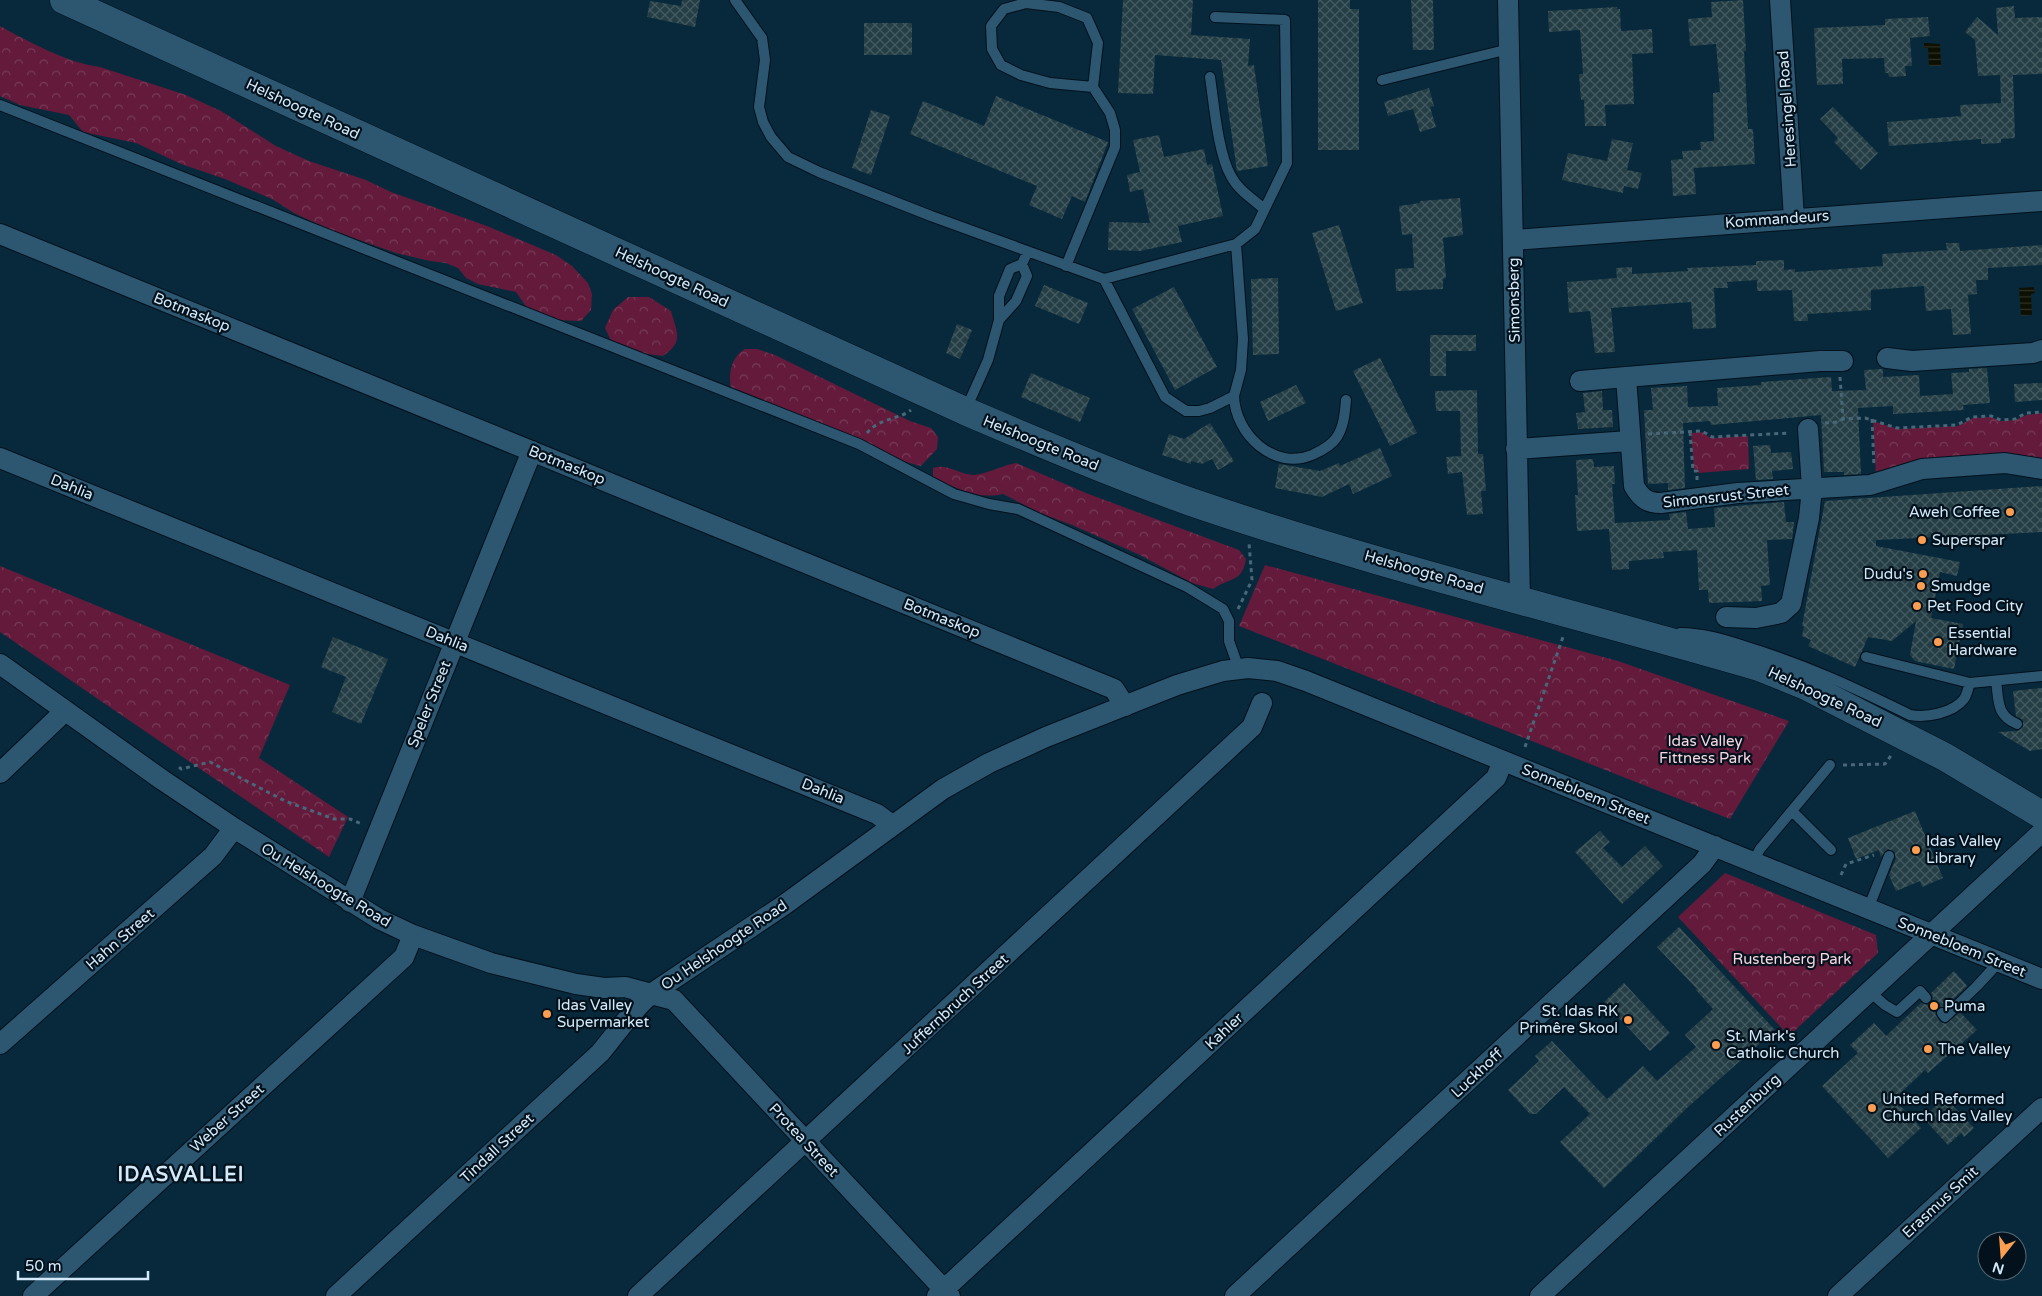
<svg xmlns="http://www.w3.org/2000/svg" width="2042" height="1296" viewBox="0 0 2042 1296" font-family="'Varela Round',sans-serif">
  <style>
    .forest { fill: url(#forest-crowns) }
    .water { fill: url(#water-rules) }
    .building { fill: url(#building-cross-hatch) }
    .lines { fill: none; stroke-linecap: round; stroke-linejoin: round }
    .lane-casing { stroke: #00111d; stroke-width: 12 }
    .street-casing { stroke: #00111d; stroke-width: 22 }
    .secondary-casing { stroke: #00111d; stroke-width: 29 }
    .path { stroke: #486778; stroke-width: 3; stroke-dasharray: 4 4; stroke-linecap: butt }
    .lane { stroke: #2d5771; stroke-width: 10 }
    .street { stroke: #2d5771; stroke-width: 20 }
    .secondary { stroke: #2d5771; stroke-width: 28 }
    .poi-dot { fill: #fc9e52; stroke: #02111b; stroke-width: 2 }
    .labels { text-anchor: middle; stroke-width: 4.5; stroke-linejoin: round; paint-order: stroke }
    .street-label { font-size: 15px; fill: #d4eafa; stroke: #02111b }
    .poi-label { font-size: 15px; fill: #d4eafa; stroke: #02111b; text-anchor: start }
    .park-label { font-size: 15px; fill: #f7d6e1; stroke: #02111b }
    .district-label { font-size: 20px; font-weight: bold; letter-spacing: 1px; fill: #d4eafa; stroke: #02111b }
  </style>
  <defs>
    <pattern id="forest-crowns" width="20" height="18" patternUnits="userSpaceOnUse" patternTransform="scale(1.25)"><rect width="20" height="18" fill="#631a3b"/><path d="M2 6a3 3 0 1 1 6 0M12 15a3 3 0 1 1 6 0" fill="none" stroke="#783b58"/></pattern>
    <pattern id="water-rules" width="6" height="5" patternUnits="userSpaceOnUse" patternTransform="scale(1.25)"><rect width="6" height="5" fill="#0d0f01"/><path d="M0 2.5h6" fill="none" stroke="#2f3227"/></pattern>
    <pattern id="building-cross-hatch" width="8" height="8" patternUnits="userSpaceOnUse" patternTransform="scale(1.25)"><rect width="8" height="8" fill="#253e45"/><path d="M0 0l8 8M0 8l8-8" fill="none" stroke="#445a61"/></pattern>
  </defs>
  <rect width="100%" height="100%" fill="#07293b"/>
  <path class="forest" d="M0 26C29 42 68 63 100 67L186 95 221 111 276 146 309 161 366 180 391 192 487 226 556 255 572 266 588 283 592 294 591 310 581 321 557 320 527 308 516 292 478 284 466 278 458 268 446 263 430 261 396 253 328 229 294 213 272 199 225 179 181 164 136 143 83 132 69 115 20 105 0 96Z
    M628 297H649L671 311C677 333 684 342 663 356L631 352 612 343 605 328 613 310Z
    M745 349H757L775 355 910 421 931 428 938 437 937 449 921 466 906 462 869 444 731 389C728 374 731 357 745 349Z
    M2042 413V462L1876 476 1873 421 1898 429 1958 426 1973 418 1991 417 2001 421 2015 420 2026 415Z
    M1702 432 1711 438 1748 436 1749 469 1698 473 1697 469 1694 470 1691 433Z
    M1016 463 1086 493 1239 550 1246 559C1242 583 1230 577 1213 589L1192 583 1140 555 1072 525 1040 513 1003 494C978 500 954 488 933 476V468C948 463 959 475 974 475 986 474 1004 465 1016 463Z
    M1265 565 1618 661 1789 721 1730 819 1239 626Z
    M0 566 290 685 259 758 348 817 329 857 0 632Z
    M1725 873 1876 935 1878 953 1789 1036 1678 917Z"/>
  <path class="water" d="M1924 43 1940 44 1941 66H1929L1928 48H1924Z
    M2034 287 2035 293 2031 294 2032 315 2021 316 2019 288Z"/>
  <path class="building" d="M682 0H700L695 27 647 17 650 1 681 6Z
    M1123 0H1193L1191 35 1250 39 1248 66 1254 65 1268 166 1237 171 1221 60 1155 55 1153 94 1118 93Z
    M1318 0H1350V9H1359V150H1318Z
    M1411 0H1433L1434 50H1413Z
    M1743 0 1746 51H1744L1748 129H1753L1755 164 1694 168 1696 194 1673 196 1671 160 1683 159 1682 151 1701 150 1700 142 1714 141 1713 93 1720 92 1716 44 1690 46 1688 19 1712 17 1711 2Z
    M2014 6 2015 18 2042 17V74L2013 75 2015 138 2001 139V143L1981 144V139L1889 146 1887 122 1961 116 1960 105 2001 103 2000 75 1978 76 1975 40 1965 32 1977 17 1998 35 1996 8Z
    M1617 7V9H1620L1621 31 1652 29 1653 53 1632 54 1634 104 1605 105 1606 126H1585L1584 100H1581L1579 74H1583L1580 30 1549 32 1548 11Z
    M1928 17 1930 36 1910 38 1912 66H1905L1906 76 1889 77 1888 73H1885L1884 58 1842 59 1843 84 1817 85 1814 28 1885 25V19Z
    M864 23H912V55H864Z
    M1429 88 1434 106 1430 107 1436 127 1420 132 1413 109 1388 116 1384 102Z
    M996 96 1108 142 1085 202 1072 196 1062 219 1029 205 1037 186 910 134 923 101 984 126Z
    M1833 107 1878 153 1861 170 1834 142 1838 138 1820 119Z
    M871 110 890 116 871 175 852 168Z
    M1159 135 1164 157 1204 149 1207 165 1212 164 1223 216 1178 226 1182 242 1140 251 1108 250 1109 222 1150 223 1143 189 1130 192 1127 175 1140 172 1133 140Z
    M1612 139 1633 143 1627 170 1642 173 1638 189 1624 186 1623 193 1562 180 1568 153 1607 161Z
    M1460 198 1463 235 1443 238 1446 278 1443 279V289L1396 291 1395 269 1414 268 1412 234 1402 235 1399 206 1420 203V201Z
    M1339 225 1363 303 1336 311 1312 233Z
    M1946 243H1959L1960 251 2042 245V265L1988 268V280H1976L1977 294 1968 295 1971 334 1953 335 1951 309 1926 311 1924 286 1871 290V310L1807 314 1808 321H1794L1792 290 1757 291V280L1727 282 1728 288H1714L1716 328 1693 329 1691 302 1611 308 1615 352 1595 353 1590 311 1569 313 1567 282 1617 278 1616 268 1632 267V274L1688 271 1687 268 1756 265V261L1784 260V270L1795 269V272L1883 266 1882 254 1947 250Z
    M1278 278 1279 354 1253 355 1251 279Z
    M1044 285 1088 303 1079 324 1035 306Z
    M1174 287 1217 367 1175 390 1132 309Z
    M957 324 972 330 960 359 946 353Z
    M1430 335H1476V351H1446V376H1430Z
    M1380 358 1417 433 1390 446 1353 371Z
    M1987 368 1990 403 1963 405 1964 410 1893 414V406L1858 408 1861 474 1844 475V472H1824L1821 415 1711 425 1710 421 1683 423 1685 488 1668 490V483L1648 484 1644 410H1653L1651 388 1687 386 1688 407 1718 406 1717 388 1761 385V382L1831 377 1832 391 1866 390 1864 370 1883 369V377L1919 375 1920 396 1953 394 1951 373 1969 372V369Z
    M1031 373 1090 398 1080 422 1021 397Z
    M2042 383V400L2015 402 2014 384Z
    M1296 385 1306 403 1268 421 1260 402Z
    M1477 390 1478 454H1483L1486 491H1481L1483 514 1467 515 1462 472 1448 474 1446 457 1461 456 1460 411H1436L1435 391Z
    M1602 391 1603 410H1612L1613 427 1578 429 1576 413 1585 412 1583 393Z
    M1210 423 1234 461 1218 470 1212 459 1202 464 1191 461V464L1162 455 1169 434 1184 439Z
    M1770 445 1771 453 1791 452 1793 469 1772 471 1773 479 1756 480 1753 446Z
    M1380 448 1392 476 1353 494 1349 484 1322 497 1275 488 1279 464 1320 471 1339 463 1340 466Z
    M1593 459 1594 467 1614 466 1615 484H1612L1615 523 1670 520 1669 514 1686 512 1688 529 1715 527 1714 508 1784 502 1786 522H1794L1792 539 1767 540 1770 585 1761 586 1762 601 1709 603 1708 590H1699L1697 550 1663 552 1664 558 1629 561V569L1612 570 1609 529 1577 531 1575 495H1578L1576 460Z
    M2042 486V532L1876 540V546L1960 562 1957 576 1940 572 1931 618 1963 624 1954 669 1915 661 1910 655 1916 621 1892 641 1868 637 1855 667 1808 646 1811 640 1802 636 1804 626H1802L1825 501Z
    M333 637 388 659 361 724 332 712 346 677 321 667Z
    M2042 688V749L2030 751 1998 732 2018 731 2023 727V720L2016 716 2013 691Z
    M1915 811 1943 878 1922 887 1920 881 1896 891 1889 875 1896 858 1894 851 1888 849 1881 857 1879 850 1856 859 1848 838Z
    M1600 831 1610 842 1603 848 1622 867 1645 846 1663 866 1622 904 1575 852Z
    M1679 927 1775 1030 1688 1107 1604 1188 1560 1142 1590 1114 1564 1087 1536 1114H1530L1508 1090 1539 1061 1535 1056 1552 1041 1607 1099 1643 1066 1657 1081 1696 1047 1685 1035 1713 1009 1696 990 1697 989 1657 947Z
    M1954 971 1967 986 1945 1007 1938 1008 1935 1014 1940 1022 1946 1024 1960 1012 1977 1030 1928 1073 1925 1070 1894 1099 1921 1128 1888 1158 1822 1086 1858 1053 1850 1045 1874 1023 1886 1036 1921 1003 1927 1005 1931 1003 1933 997 1931 993Z
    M1624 983 1670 1033 1650 1051 1604 1002Z
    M1945 1097 1974 1128 1964 1137 1961 1133 1948 1145 1923 1118Z"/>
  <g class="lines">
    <g class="lane-casing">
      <path id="lane" d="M735 0 762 38 765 60 759 107 763 122 771 137 788 157 819 172 931 216 1104 279 1236 244 1255 229 1287 163 1285 20 1215 17
        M1210 77C1214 104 1218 154 1231 176 1238 190 1253 199 1264 209
        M1382 80 1509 49
        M0 105 859 444 954 494 989 504 1018 509 1187 587 1223 609 1229 621V641L1239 669
        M1066 266 1115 147V130L1110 113 1093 87 1098 43 1087 18 1059 7 1026 3 1004 9 991 26 992 49 1001 65 1021 75 1050 83 1093 87
        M1104 279 1165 397 1186 411H1199L1210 408 1234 396 1241 370 1243 339 1236 244
        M999 320 1016 301 1027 276 1022 264
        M1234 396C1235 434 1274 471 1312 455 1321 451 1332 445 1337 437 1344 426 1345 412 1346 400
        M966 409 988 360 999 320V296L1010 269 1022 264 1027 253
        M1680 633C1703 633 1726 640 1747 647 1806 665 1855 688 1910 715 1927 718 1953 713 1964 699 1967 695 1968 688 1970 683
        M1866 657 1970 683 2042 676
        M1996 681C1999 701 1996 715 2017 724
        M1792 811 1831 850
        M1753 862 1760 849 1830 765
        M1868 909 1889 856
        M1870 992 1885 1005 1897 1012 1920 991 1926 998
        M1942 1013 1945 1017 1977 986 1999 962"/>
    </g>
    <g class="street-casing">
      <path id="street" d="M1508 0 1520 599
        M1780 0 1794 218
        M0 234 1114 689 1125 706
        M1513 240 2042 201
        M1887 358 1912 361 2033 353 2042 350
        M1843 361H1820L1626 377 1634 486C1641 498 1647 503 1661 503L1738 493 1870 485 1922 469 2005 463 2042 469
        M1580 381 1626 377
        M1516 449 1629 441
        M0 458 877 814 892 825
        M1726 617 1756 618 1781 613 1791 604 1809 518 1812 488 1808 429
        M0 664 161 779 234 828 379 919 413 935 491 963 576 984 604 988 625 987 674 1000 950 1296
        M0 773 65 711
        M350 902 532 451
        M0 1044 213 856 234 828
        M33 1296 404 957 413 935
        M336 1296 600 1053C617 1033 631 1011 651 994L784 905 943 789 989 763 1046 737 1177 685 1223 671 1248 668 1277 671 1306 681 2042 979
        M638 1296 1252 727 1262 703
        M937 1296 1496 778 1503 761
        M1235 1296 1702 864 1715 846
        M1540 1296 2042 832
        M1838 1296 2042 1108"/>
    </g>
    <g class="secondary-casing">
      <path id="secondary" d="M64 0 965 411C1040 443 1115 475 1191 502 1378 566 1570 612 1759 667L1806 686 1945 757 2042 815"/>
    </g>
    <path class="path" d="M1840 377 1843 419 1865 418 1897 428 1957 425 1972 417 1991 416 2001 420 2015 419 2026 413 2042 412
      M1872 419 1874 466
      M1825 423 1838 422 1843 419
      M1690 432 1693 471H1697V482
      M867 433C879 418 898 420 911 410
      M1648 434 1702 431 1712 437 1790 433
      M1238 609 1252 580 1249 543
      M1525 747 1564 634
      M1843 765 1885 764 1892 754
      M179 767 181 769 210 762 285 801 334 819H350L362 824
      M1841 875 1846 864 1874 855"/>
    <use href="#lane" class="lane"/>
    <use href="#street" class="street"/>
    <use href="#secondary" class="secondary"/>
  </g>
  <g class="poi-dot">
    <circle cx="2010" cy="512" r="5"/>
    <circle cx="1922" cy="540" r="5"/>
    <circle cx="1923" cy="574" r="5"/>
    <circle cx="1921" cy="586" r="5"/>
    <circle cx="1917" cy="606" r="5"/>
    <circle cx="1938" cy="642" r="5"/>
    <circle cx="1916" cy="850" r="5"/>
    <circle cx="1934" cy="1006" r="5"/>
    <circle cx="547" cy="1014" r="5"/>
    <circle cx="1628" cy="1020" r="5"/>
    <circle cx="1716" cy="1045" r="5"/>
    <circle cx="1928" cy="1049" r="5"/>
    <circle cx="1872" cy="1108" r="5"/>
  </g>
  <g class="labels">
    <g class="street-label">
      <text transform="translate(303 109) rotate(25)" y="5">Helshoogte Road</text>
      <text transform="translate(1787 109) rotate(-94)" y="5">Heresingel Road</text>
      <text transform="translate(1777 219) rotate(-4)" y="5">Kommandeurs</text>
      <text transform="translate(672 277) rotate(25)" y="5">Helshoogte Road</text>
      <text transform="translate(1514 300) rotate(-91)" y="5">Simonsberg</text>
      <text transform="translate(192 312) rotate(22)" y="5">Botmaskop</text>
      <text transform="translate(1041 443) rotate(22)" y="5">Helshoogte Road</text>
      <text transform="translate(567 465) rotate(22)" y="5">Botmaskop</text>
      <text transform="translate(72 487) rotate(22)" y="5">Dahlia</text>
      <text transform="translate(1726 496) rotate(-6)" y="5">Simonsrust Street</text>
      <text transform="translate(1424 572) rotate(16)" y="5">Helshoogte Road</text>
      <text transform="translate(942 618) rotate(22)" y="5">Botmaskop</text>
      <text transform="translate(447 639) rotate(22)" y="5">Dahlia</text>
      <text transform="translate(1825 697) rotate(25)" y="5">Helshoogte Road</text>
      <text transform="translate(429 704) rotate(-68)" y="5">Speler Street</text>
      <text transform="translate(823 791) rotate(22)" y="5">Dahlia</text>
      <text transform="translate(1586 794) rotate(22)" y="5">Sonnebloem Street</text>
      <text transform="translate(326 885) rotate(31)" y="5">Ou Helshoogte Road</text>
      <text transform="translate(120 939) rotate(-41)" y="5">Hahn Street</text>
      <text transform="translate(724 945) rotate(-34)" y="5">Ou Helshoogte Road</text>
      <text transform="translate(1962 947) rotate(22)" y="5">Sonnebloem Street</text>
      <text transform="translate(955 1004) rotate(-43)" y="5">Juffernbruch Street</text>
      <text transform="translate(1224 1031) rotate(-43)" y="5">Kahler</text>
      <text transform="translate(1477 1073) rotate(-43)" y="5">Luckhoff</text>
      <text transform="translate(1747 1105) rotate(-43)" y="5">Rustenburg</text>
      <text transform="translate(227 1118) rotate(-42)" y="5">Weber Street</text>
      <text transform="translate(804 1140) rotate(47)" y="5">Protea Street</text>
      <text transform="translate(497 1148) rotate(-43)" y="5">Tindall Street</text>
      <text transform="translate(1940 1202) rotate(-43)" y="5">Erasmus Smit</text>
    </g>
    <g class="poi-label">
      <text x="2000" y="517" text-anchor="end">Aweh Coffee</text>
      <text x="1932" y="545">Superspar</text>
      <text x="1913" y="579" text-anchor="end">Dudu's</text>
      <text x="1931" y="591">Smudge</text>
      <text x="1927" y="611">Pet Food City</text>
      <text x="1948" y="638">Essential<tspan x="1948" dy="17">Hardware</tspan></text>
      <text x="1926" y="846">Idas Valley<tspan x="1926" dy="17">Library</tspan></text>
      <text x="557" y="1010">Idas Valley<tspan x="557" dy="17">Supermarket</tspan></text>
      <text x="1944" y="1011">Puma</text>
      <text x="1618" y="1016" text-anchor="end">St. Idas RK<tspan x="1618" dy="17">Primêre Skool</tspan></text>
      <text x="1726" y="1041">St. Mark's<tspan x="1726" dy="17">Catholic Church</tspan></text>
      <text x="1938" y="1054">The Valley</text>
      <text x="1882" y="1104">United Reformed<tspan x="1882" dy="17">Church Idas Valley</tspan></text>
    </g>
    <g class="park-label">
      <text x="1705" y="746">Idas Valley<tspan x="1705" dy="17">Fittness Park</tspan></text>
      <text x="1792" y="964">Rustenberg Park</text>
    </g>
    <g class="district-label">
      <text x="181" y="1181">IDASVALLEI</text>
    </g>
  </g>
  <g transform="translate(2002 1256) rotate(197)"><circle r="24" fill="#02111b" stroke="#566874"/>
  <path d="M0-4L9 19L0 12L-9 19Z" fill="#fc9e52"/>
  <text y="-8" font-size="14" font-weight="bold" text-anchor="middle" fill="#d4eafa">N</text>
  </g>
  <path d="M18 1271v8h130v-8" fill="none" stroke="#d4eafa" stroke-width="2.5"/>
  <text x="25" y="1271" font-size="15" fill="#d4eafa" stroke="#02111b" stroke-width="4" paint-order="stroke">50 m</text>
</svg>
